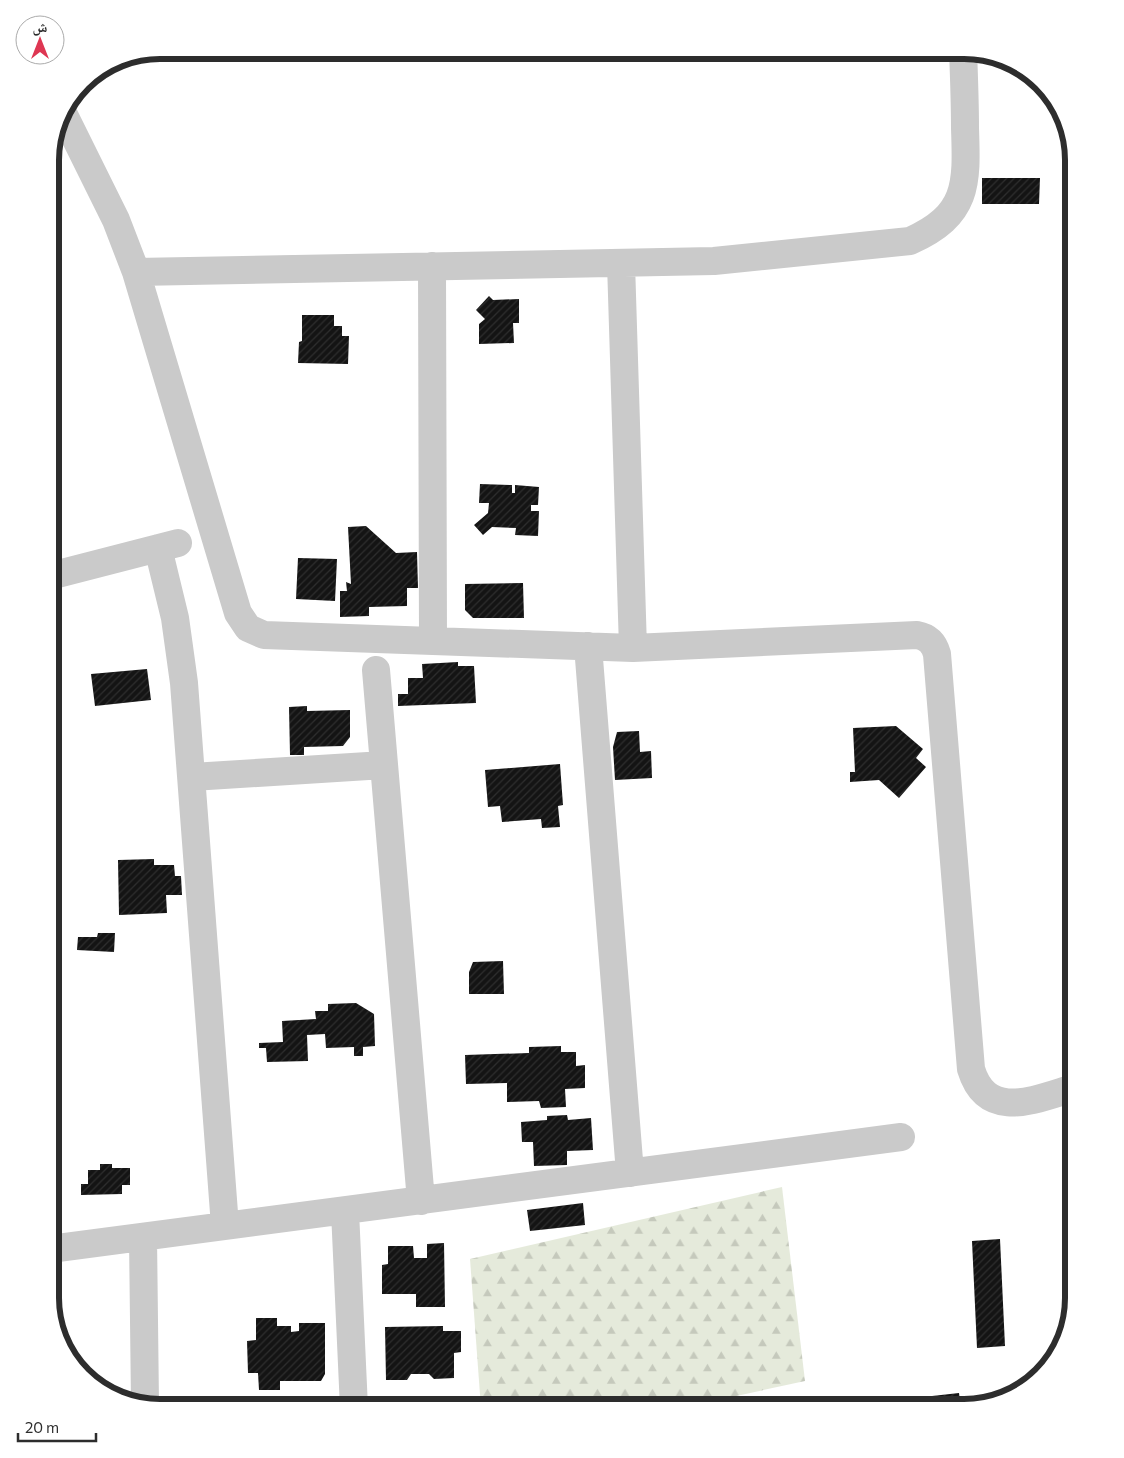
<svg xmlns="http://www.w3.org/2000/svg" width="1124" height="1458" viewBox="0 0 1124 1458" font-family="Commissioner,'Noto Naskh Arabic',sans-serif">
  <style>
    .forest { fill: url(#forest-firs) }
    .building { fill: url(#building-hatch) }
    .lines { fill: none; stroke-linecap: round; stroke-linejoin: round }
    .minor { stroke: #cacaca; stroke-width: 28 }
    .rim { fill: none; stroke: #2d2d2d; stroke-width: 6 }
  </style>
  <defs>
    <pattern id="forest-firs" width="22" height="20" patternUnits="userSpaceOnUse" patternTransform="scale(1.25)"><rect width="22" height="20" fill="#e5eadb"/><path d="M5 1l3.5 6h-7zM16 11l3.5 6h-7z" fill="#c5c9bc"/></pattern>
    <pattern id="building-hatch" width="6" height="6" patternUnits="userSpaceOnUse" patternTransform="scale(1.25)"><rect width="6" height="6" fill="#141414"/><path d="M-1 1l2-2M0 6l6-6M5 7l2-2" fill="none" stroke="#2e2e2e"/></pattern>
  </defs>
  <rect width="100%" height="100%" fill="#fff"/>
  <path class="forest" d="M782 1187 805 1381 681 1408H481L470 1259Z"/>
  <path class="building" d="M982 178H1040L1039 204H982Z
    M489 296 493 300 519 299V323H513L514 343 479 344V324L485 319 476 310Z
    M302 315H334V326H342V336H349L348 364 298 363 299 342 302 341Z
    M50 462 62 509 50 512Z
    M480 484 512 485V493H515V485L539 487 538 505H531V511H539L538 536 515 535 516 528 492 527 483 535 474 525 488 513 489 503H479Z
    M366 526 396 553 417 552 418 588H407V606L369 607V616L340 617V591H347L346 582 351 584 348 527Z
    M298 558 337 559 335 601 296 599Z
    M523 583 524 618H473L465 610V584Z
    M458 662V666H474L476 703 398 706V694H408V678H423L422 664Z
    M147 669 151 700 95 706 91 674Z
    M307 706V711L350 710V737L343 746 304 747V755H290L289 707Z
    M896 726 923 749 916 758 926 767 899 798 879 780 850 782V772H855L853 728Z
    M639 731 640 752 651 751 652 778 615 780 613 747 617 732Z
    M560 764 563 805 558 806 560 827 542 828 541 819 502 822 500 806 488 807 485 770Z
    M154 859V865H174L175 876H181L182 895H166L167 913 119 915 118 860Z
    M98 933H115L114 952 77 950 78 937H97Z
    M503 961 504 994H469V972L473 962Z
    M356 1003 374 1014 375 1046 363 1047V1056H354V1047L326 1048 325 1034 307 1035 308 1061 267 1062 266 1048H259V1043L283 1042 282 1021 316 1019 315 1011H328V1004Z
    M561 1046V1052H576V1066L585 1065V1088L565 1089 566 1107 541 1108 539 1101 507 1102V1083L466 1084 465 1055 529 1053V1047Z
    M567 1115 568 1120 591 1118 593 1150 567 1151V1165L534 1166 533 1142H522L521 1122 547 1120V1116Z
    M100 1164H112V1168H130V1185H122V1194L81 1195V1184H88V1170H100Z
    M583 1203 585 1225 530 1231 527 1210Z
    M1000 1239 1005 1346 977 1348 972 1241Z
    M444 1243 445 1307H416V1294H382V1265L388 1264V1246H413L414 1258H427V1244Z
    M256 1318H277V1326H291V1332L299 1331V1323H325V1374L321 1381H280V1390H259L258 1373H248L247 1341 256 1340Z
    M443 1326V1331H461V1352L454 1353V1378L434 1379 429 1374H411L407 1380H386L385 1327Z
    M959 1393 961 1408H924L923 1397Z
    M387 1396 427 1397V1408H387Z
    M440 1396 452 1397V1408H440Z"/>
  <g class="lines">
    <path class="minor" d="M62 111 116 220 136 272 238 613 248 628 264 635 633 648 917 635C928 637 934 643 937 654L971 1069C987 1122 1036 1099 1074 1088
      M621 263 633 648
      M432 266 433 640
      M136 272 714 261 910 241C968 215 967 185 965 128 965 102 964 76 963 50
      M158 548 175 618 184 683 225 1226
      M50 576 178 543
      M588 646 630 1173
      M376 670 421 1201
      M192 777 384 765
      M345 1211 354 1408
      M143 1237 145 1404
      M50 1249 901 1137"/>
  </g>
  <path d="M0 0H1124V1458H0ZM160 59H964A101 101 0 0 1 1065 160V1298A101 101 0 0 1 964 1399H160A101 101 0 0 1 59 1298V160A101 101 0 0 1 160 59Z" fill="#fff" fill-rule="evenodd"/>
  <path class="rim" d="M160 59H964A101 101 0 0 1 1065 160V1298A101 101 0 0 1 964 1399H160A101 101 0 0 1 59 1298V160A101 101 0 0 1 160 59Z"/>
  <g transform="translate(40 40)"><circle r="24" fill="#ffffff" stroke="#ababab"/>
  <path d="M0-4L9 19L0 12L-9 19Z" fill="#de3652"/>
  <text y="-8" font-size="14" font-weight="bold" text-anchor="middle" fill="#2d2d2d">ش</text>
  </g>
  <path d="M18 1433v8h78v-8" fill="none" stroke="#2d2d2d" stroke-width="2.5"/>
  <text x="25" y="1433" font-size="15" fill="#2d2d2d" stroke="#ffffff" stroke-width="4" paint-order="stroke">20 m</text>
</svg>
